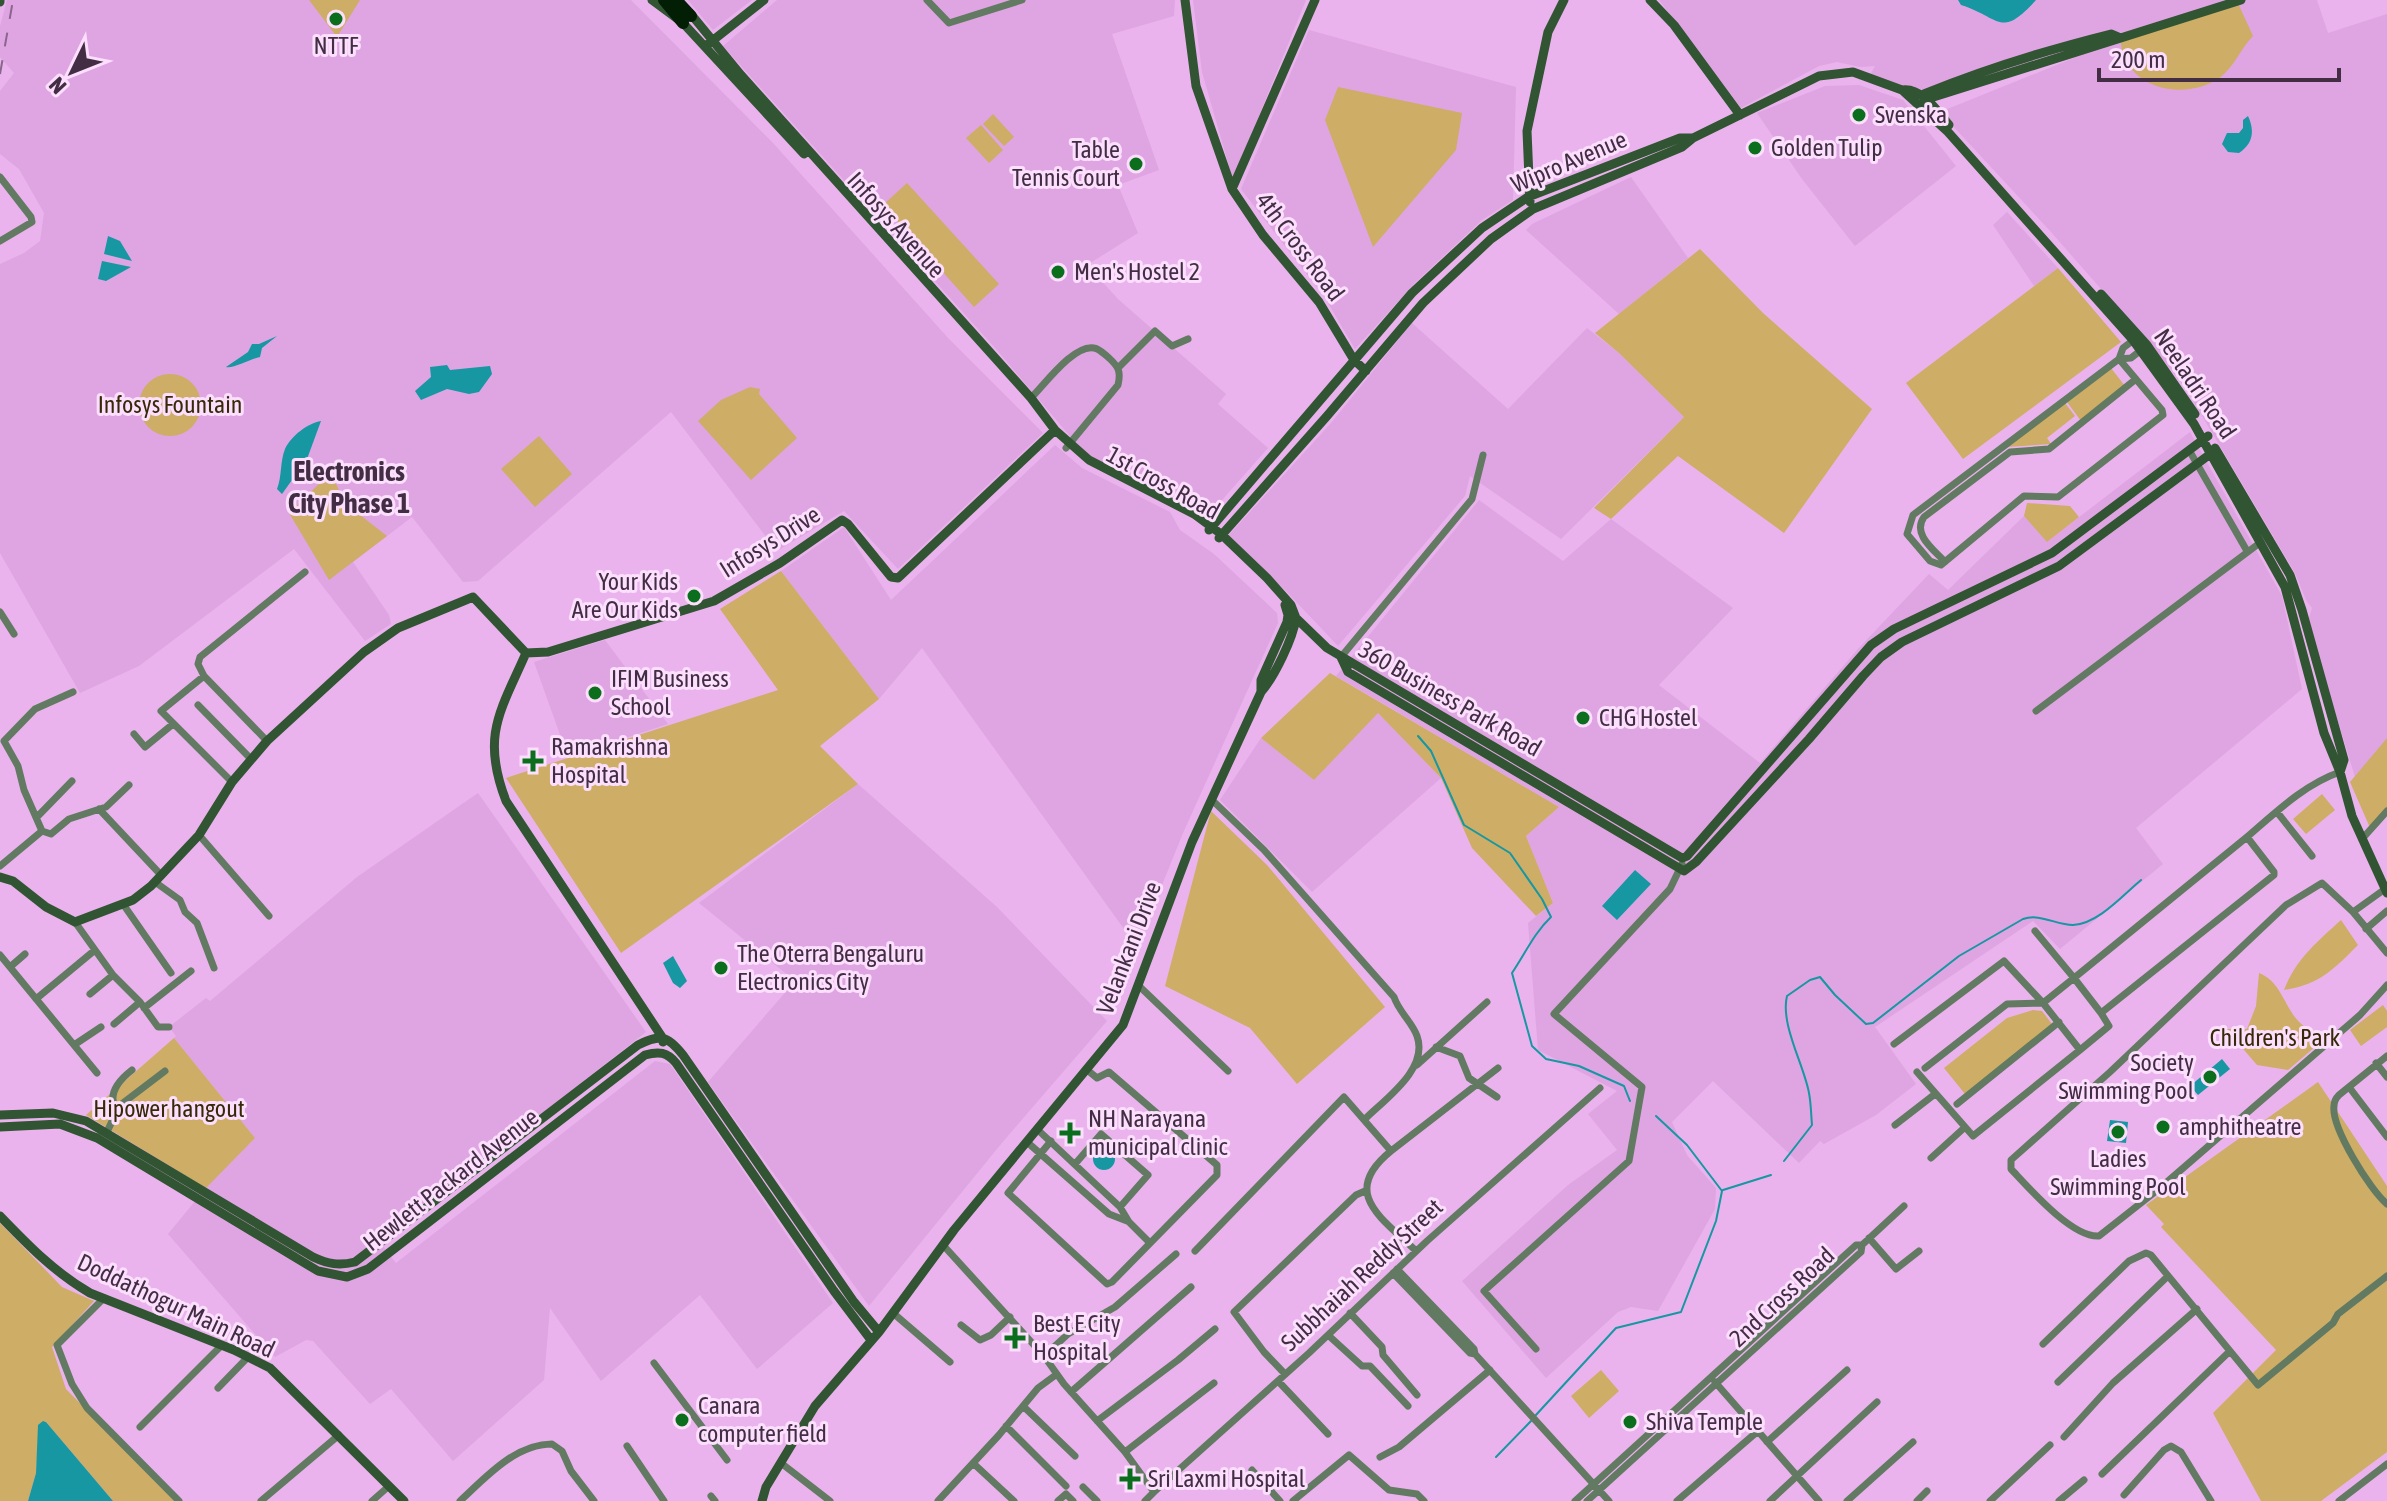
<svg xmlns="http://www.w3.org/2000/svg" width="2387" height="1501" viewBox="0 0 2387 1501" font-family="'Asap Condensed',sans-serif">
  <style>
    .built { fill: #dfa4e2 }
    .green { fill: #cead67 }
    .water { fill: #1697a2 }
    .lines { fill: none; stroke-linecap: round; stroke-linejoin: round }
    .stream { stroke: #1697a2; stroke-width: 2 }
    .street { stroke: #627a62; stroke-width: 7 }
    .secondary { stroke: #315432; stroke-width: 9 }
    .highway { stroke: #021e05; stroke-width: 12 }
    .rail { stroke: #8a668b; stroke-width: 2; stroke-dasharray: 14 14; stroke-linecap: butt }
    .poi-dot { fill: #0a6e1c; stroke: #fbdffc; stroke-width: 3 }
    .labels { text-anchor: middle; stroke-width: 6; stroke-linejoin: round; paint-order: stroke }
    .poi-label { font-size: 24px; fill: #432d44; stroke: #fbdffc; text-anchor: start }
    .street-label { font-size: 24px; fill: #432d44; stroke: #fbdffc }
    .park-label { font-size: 24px; fill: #372907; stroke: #fbdffc }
    .quarter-label { font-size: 28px; font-weight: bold; fill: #432d44; stroke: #fbdffc }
  </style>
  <rect width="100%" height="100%" fill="#eab3ed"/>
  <path class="built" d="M7 0H631L773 143 949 339 1043 433 898 569 844 511 777 551 671 412 478 581 463 582 412 517 353 562 389 615 391 624 365 641 294 549 139 666 80 693 0 553V264L24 253 40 241 44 213 19 169 0 154V91L14 73 0 57V26Z
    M688 0H752L713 30Z
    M777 0H1175L1174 16 1112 34 1159 170 1118 185 1138 233 1087 265 1118 299 1226 394 1218 404 1268 448 1207 517 1150 484 1093 458 1075 442 996 349 723 46Z
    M1193 0H1306L1233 180 1202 72Z
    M1659 0H2317L2328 33 2387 14V738L2355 777 2315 646 2309 618 2312 608 2306 600 2295 573 2188 392 2160 356 2051 232 1940 112 2074 58 1916 100 1867 81 1875 66 1860 67 1837 62 1819 66 1741 108Z
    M1309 30 1516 87 1513 200 1482 220 1415 283 1355 349 1325 298 1241 189Z
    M1859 85 1903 100 1956 166 1855 246 1802 179 1757 113 1825 86Z
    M1631 177 1688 258 1619 314 1526 230 1532 224Z
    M2007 212 2058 268 2034 286 1993 225Z
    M1412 323 1508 409 1587 328 1619 353 1684 417 1561 539 1470 476 1465 496 1338 646 1285 590 1228 536 1331 423Z
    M2190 432 2282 596 2302 689 2136 828 2163 864 2060 949 2033 921 1875 1027 1916 1084 1876 1115 1824 1144 1820 1141 1799 1163 1713 1081 1672 1122 1687 1155 1716 1188 1715 1209 1658 1311 1631 1307 1618 1312 1546 1378 1462 1281 1568 1185 1617 1150 1588 1114 1617 1091 1538 1050 1528 923 1553 903 1526 836 1559 807 1336 676 1479 500 1563 561 1611 519 1733 608 1659 685 1760 763 1857 650 1929 574 1948 590 2024 516 2048 541Z
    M1055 445 1082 468 1170 512 1180 530 1214 554 1277 613 1278 623 1183 833 1137 947 922 648 879 699 781 571 844 527 891 600Z
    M605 640 668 724 568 757 534 662Z
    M1377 712 1441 778 1312 892 1220 800 1261 738 1314 780Z
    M858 784 997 907 1107 1021 1001 1144 869 1306 708 1082 795 981 699 903Z
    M478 793 646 1032 379 1241 396 1263 655 1061 670 1064 833 1303 757 1369 700 1295 601 1381 550 1308 544 1380 453 1461 391 1389 370 1404 313 1341 306 1340 275 1357 168 1234 210 1183 255 1138 174 1038 176 1036 169 1027 206 998 210 1001 357 877Z"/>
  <path class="green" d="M309 0H360L337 37Z
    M2237 1 2253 36C2241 48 2235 65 2222 76 2194 98 2144 94 2126 61 2122 54 2121 44 2120 36Z
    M1338 87 1462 113 1456 150 1373 247 1325 120Z
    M993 114 1014 137 1004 146 983 124Z
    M981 125 1003 150 989 163 966 138Z
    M907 183 999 284 974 307 883 205Z
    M1700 249 1763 313 1872 409 1784 533 1678 456 1611 519 1594 508 1684 417 1619 353 1595 333Z
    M2058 268 2121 342 1963 459 1906 383Z
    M2111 368 2125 386 2081 421 2067 402Z
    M139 405a31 31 0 1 1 62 0a31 31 0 1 1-62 0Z
    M750 387 760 389 759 394 797 438 751 480 698 421 721 400Z
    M2065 403 2075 416 2047 438 2051 444 2007 447Z
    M539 436 572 474 535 507 501 469Z
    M329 470 346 504 387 536 329 580 289 513 324 479Z
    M2027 503 2070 506 2079 517 2047 542 2024 516Z
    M781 571 879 699 820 746 858 784 621 953 506 778 778 690 720 609Z
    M1330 673 1559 807 1526 836 1553 903 1536 916 1472 848 1441 778 1378 713 1314 780 1261 738Z
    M2387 738V812L2371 830 2350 782Z
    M2322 794 2335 810 2306 834 2293 819Z
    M1211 811 1267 865 1385 1007 1297 1084 1250 1028 1165 986Z
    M2341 920 2358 945C2334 969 2319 985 2284 990 2296 959 2317 942 2341 920Z
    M2259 973C2284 983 2284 1012 2305 1027 2311 1031 2322 1032 2330 1034L2288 1070 2257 1065 2226 1029H2247L2256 1006Z
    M2383 1005 2387 1011V1027L2361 1046 2350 1030Z
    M2033 1010 2042 1011 2052 1024 1965 1094 1944 1068 2007 1018Z
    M174 1038 255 1138 206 1188 86 1115Z
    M2318 1082 2387 1186V1452L2321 1501H2261L2213 1413 2276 1350 2161 1227 2164 1224 2146 1205Z
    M0 1223 62 1287 94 1301 52 1347 66 1389 176 1501H113L45 1421 39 1429 36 1473 28 1501H0Z
    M1601 1370 1619 1391 1589 1418 1571 1396Z"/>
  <path class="water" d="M1958 0H2036C2000 40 2000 17 1961 5Z
    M2248 116C2255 131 2253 144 2239 153L2228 152 2222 144 2227 133H2239L2243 128V120Z
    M108 236 120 241 132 261 104 254Z
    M102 261 131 267 106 281 98 279Z
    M277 336 262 348 260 357C250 359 233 369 226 367L248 352 252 344H259Z
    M447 365 450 370 490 366 492 374 479 392 469 394 447 389 421 400 415 391 431 377 430 367Z
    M321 421 307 459 282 494 277 489C282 477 280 461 285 449 291 436 308 423 321 421Z
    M1635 870 1651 884 1617 920 1602 906Z
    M673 956 687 981 680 988 673 983 663 963Z
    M2222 1059 2230 1069 2198 1095 2190 1086Z
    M2110 1120 2128 1122 2126 1143 2107 1141Z
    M1093 1159a11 11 0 1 1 22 0a11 11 0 1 1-22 0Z
    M43 1421 46 1422 113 1501H28L36 1473 38 1425Z"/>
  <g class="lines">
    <path class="stream" d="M1418 736 1431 751 1464 825 1510 853 1542 899 1551 917C1534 933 1525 954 1512 973L1532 1046 1546 1059 1579 1066 1624 1086 1630 1101
      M1784 1161 1812 1125C1811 1114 1811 1103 1809 1093 1804 1065 1780 1024 1787 996L1810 980 1820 977 1835 995 1866 1024 1873 1023 1959 956 2023 919C2040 913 2056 925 2073 925 2098 924 2123 895 2141 880
      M1723 1190 1771 1175
      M1535 1416 1616 1328 1681 1312 1716 1221 1722 1191 1687 1145 1656 1116
      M1496 1457 1531 1421"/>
    <path class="street" d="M927 0 949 23 1022 0
      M0 177 31 217 32 222 0 241
      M2119 359 2162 410 2163 415 2058 497 2024 496 1941 565 1930 561 1907 534 1913 515 2119 359 2123 348 2135 339
      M2119 359 2131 358 2145 347
      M1118 368 1155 331 1172 346 1188 339
      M1031 398C1045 384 1074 344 1094 348 1100 349 1104 354 1109 358 1119 367 1121 372 1118 385L1066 448
      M2189 450 2247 551
      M1945 562C1933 549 1912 534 1924 517L2010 452 2049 449 2136 379
      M0 612 14 634
      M1341 657 1472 499 1483 455
      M204 676 161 711 232 782
      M198 705 251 759
      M2036 711 2261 542
      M134 734 145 747 173 724
      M267 741 204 676 198 664 200 657 305 572
      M1212 800 1264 850 1394 997C1399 1012 1412 1022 1417 1036 1429 1069 1385 1099 1365 1119
      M99 809 161 875
      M2277 812 2312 856
      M37 817 72 781
      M42 831 24 790 18 766 4 741 35 709 73 692
      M42 831 51 834 69 819 106 807 129 785
      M199 835 269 916
      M2362 839 2387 811
      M0 866 42 831
      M155 882 180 900 185 912 197 923 214 968
      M123 904 171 973
      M2353 912 2385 889
      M75 922 113 975 140 1002 158 1027H169
      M2366 929 2387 911
      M2035 931 2074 978 2247 837
      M2387 953 2353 912 2322 883 2286 905 2110 1072 2011 1160V1169C2029 1188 2072 1238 2099 1236L2160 1188 2360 1015 2387 985
      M0 955 97 1073
      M10 967 25 954
      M1138 985 1228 1071
      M90 994 113 975
      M36 999 95 950
      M144 1008 191 971
      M2101 1013 2074 978 2043 1003 2080 1050 2109 1026 2101 1013 2274 875V872L2247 837C2276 812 2305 784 2340 772
      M114 1024 140 1002
      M1894 1044 2004 961 2043 1003 2007 1004 1925 1068
      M74 1045 101 1027
      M1436 1047 1460 1056 1469 1078 1497 1097
      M2387 1056 2339 1095C2336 1098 2334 1101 2334 1106 2331 1127 2370 1190 2387 1204
      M2376 1063 2387 1077
      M1417 1065 1487 1002
      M1917 1072 1973 1136 2080 1050
      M2349 1087 2387 1137
      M1957 1104 2059 1022
      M116 1110C107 1094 119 1080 132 1070
      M1895 1125 1935 1094
      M1038 1130 1120 1207 1129 1222 1149 1242
      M107 1132 119 1106 165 1071
      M1051 1141 1008 1193 1107 1284 1112 1282 1217 1175V1165L1109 1072 1097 1078 1086 1069
      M1027 1142 1109 1214 1127 1221
      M1391 1151 1498 1068
      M1931 1158 1964 1128
      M1075 1164 1101 1134 1148 1175 1120 1207
      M1869 1238 1896 1269 1919 1251
      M943 1245 1044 1356 1064 1384 1125 1452 1154 1492 1145 1501
      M1195 1251 1344 1097 1391 1151C1339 1193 1382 1218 1416 1251
      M1397 1269 1474 1349 1475 1354 1609 1501
      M1393 1273 1470 1353 1475 1354
      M104 1298 57 1345 72 1384 87 1408 179 1501
      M893 1313 950 1362
      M1350 1313 1382 1347 1383 1355 1417 1395
      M961 1325 980 1340 991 1335 1010 1317
      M1328 1335 1362 1366H1370L1408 1406
      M2043 1344 2129 1261 2146 1253 2151 1255 2258 1385 2333 1323 2338 1314 2387 1276
      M1536 1349 1484 1291 1629 1161 1642 1087 1554 1014 1670 889 1682 864
      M1044 1356 1068 1334 1115 1307 1176 1254
      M654 1363 727 1460
      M1285 1374 1264 1352 1234 1312 1356 1195 1365 1191
      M1278 1381 1328 1434
      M1715 1382 1819 1501
      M2058 1382 2168 1276
      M218 1388 248 1357
      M1071 1392 1191 1287
      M1023 1406 1075 1456
      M1097 1421 1178 1360 1215 1329
      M1006 1426 1066 1486
      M140 1427 222 1345
      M2064 1437 2113 1383 2197 1309
      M1767 1442 1847 1370
      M627 1446 664 1501
      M1125 1452 1214 1383
      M1380 1457 1399 1447 1490 1370
      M781 1463 830 1501
      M973 1463 1014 1501
      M1252 1470 1280 1501
      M2102 1474 2230 1351
      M1083 1487 1097 1501
      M1154 1492 1309 1353 1427 1241 1600 1088
      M2124 1495 2164 1450 2171 1446 2181 1452 2211 1501
      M711 1496 715 1501
      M261 1501 339 1435
      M372 1501 389 1486
      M460 1501C485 1478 515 1444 552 1444L562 1451 571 1471 594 1501
      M938 1501 999 1435 1038 1388 1057 1374
      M1058 1501 1066 1494 1073 1501
      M1293 1501 1349 1455 1389 1490 1417 1494 1424 1501
      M1575 1501 1856 1245H1862L1904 1206
      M1587 1501 1861 1252 1862 1245
      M1677 1501 1758 1431
      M1770 1501 1877 1402
      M1847 1501 1913 1442
      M1917 1501 1927 1491
      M1990 1501 2050 1445
      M2059 1501 2084 1480
      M2339 1501 2387 1464"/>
    <path class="secondary" d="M652 0 683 23 804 154
      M1185 0 1196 86 1232 189 1263 235 1319 302 1354 360 1366 371
      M1650 0 1674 25 1740 115
      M0 2V0
      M690 13 741 75 1031 398 1055 430 1089 460 1194 514 1221 534 1267 578 1291 605 1296 618 1327 648 1682 858 1687 856 1871 645 1894 629 2052 553 2208 436
      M707 45 764 0
      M1902 90C1922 87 1938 112 1949 125
      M1924 94C1985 69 2047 50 2111 34L2118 37
      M1924 100 2241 0
      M1232 189 1315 0
      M1530 202 1527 131 1548 32 1564 0
      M2101 294 2147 345 2195 414
      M2215 448 2290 575 2302 610 2344 760 2340 772
      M1209 530 1412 293 1482 228 1528 197 1680 138H1693L1819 76 1853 72 1902 90 1948 132 2133 340 2194 424 2285 587 2324 733 2340 772 2352 816 2387 893
      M1219 538 1327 416 1423 303 1491 239 1533 209 1682 147 1693 138
      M526 653 548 652 714 601 780 563 842 520 848 524 891 577 898 578 1055 430
      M526 653C500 712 481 736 506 801L662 1037 663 1042
      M1341 657 1348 672 1684 871 1696 862 1809 739 1863 676 1881 657 1902 642 2059 566 2213 452
      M1261 692V680L1287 622 1288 615 1285 605
      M0 877 13 881 46 907 75 922 133 900 151 886 199 835 232 782 267 741 364 652 398 628 473 597 526 653
      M0 1115 53 1113 86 1121 313 1257C328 1264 339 1266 355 1262L638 1045C661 1034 667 1035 683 1055L854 1302 879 1332
      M0 1127 60 1124 97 1138 318 1271 347 1277 368 1269 645 1055C659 1051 667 1052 676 1063L834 1291 871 1340
      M0 1216C28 1245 54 1272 90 1293L234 1350 270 1368 404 1501
      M762 1501 766 1487 815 1406 879 1332 954 1230 1123 1025 1192 842 1261 692C1275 676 1293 638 1296 618"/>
    <path class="highway" d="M664 0 683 23
      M676 0 691 16"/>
    <path class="rail" d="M0 74 13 0"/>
  </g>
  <g class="poi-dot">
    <circle cx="336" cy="19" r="8"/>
    <circle cx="1859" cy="115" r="8"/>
    <circle cx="1755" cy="148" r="8"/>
    <circle cx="1136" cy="164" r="8"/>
    <circle cx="1058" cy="272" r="8"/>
    <circle cx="694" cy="596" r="8"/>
    <circle cx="595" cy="693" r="8"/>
    <circle cx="1583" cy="718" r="8"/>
    <path d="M529 749h8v8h8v8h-8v8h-8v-8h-8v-8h8z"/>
    <circle cx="721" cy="968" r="8"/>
    <circle cx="2210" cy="1077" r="8"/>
    <circle cx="2163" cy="1127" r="8"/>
    <circle cx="2118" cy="1132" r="8"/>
    <path d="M1066 1121h8v8h8v8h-8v8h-8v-8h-8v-8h8z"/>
    <path d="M1011 1326h8v8h8v8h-8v8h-8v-8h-8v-8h8z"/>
    <circle cx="682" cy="1420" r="8"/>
    <circle cx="1630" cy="1422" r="8"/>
    <path d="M1126 1467h8v8h8v8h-8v8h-8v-8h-8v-8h8z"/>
  </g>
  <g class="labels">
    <g class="poi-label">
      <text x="336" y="54" text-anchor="middle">NTTF</text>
      <text x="1875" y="123">Svenska</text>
      <text x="1771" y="156">Golden Tulip</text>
      <text x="1120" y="158" text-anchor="end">Table<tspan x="1120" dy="28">Tennis Court</tspan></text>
      <text x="1074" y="280">Men's Hostel 2</text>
      <text x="678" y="590" text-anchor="end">Your Kids<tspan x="678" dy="28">Are Our Kids</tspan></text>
      <text x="611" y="687">IFIM Business<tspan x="611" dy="28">School</tspan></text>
      <text x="1599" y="726">CHG Hostel</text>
      <text x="551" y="755">Ramakrishna<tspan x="551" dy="28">Hospital</tspan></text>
      <text x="737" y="962">The Oterra Bengaluru<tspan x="737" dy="28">Electronics City</tspan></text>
      <text x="2194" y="1071" text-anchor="end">Society<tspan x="2194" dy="28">Swimming Pool</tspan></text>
      <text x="1088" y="1127">NH Narayana<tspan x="1088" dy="28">municipal clinic</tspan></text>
      <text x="2179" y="1135">amphitheatre</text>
      <text x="2118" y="1167" text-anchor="middle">Ladies<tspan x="2118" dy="28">Swimming Pool</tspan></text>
      <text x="1033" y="1332">Best E City<tspan x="1033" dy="28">Hospital</tspan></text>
      <text x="698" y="1414">Canara<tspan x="698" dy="28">computer field</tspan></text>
      <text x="1646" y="1430">Shiva Temple</text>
      <text x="1148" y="1487">Sri Laxmi Hospital</text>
    </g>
    <g class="street-label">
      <text transform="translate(1569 162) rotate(-23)" y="8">Wipro Avenue</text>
      <text transform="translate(896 225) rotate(48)" y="8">Infosys Avenue</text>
      <text transform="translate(1300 247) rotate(53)" y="8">4th Cross Road</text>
      <text transform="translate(2195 384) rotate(56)" y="8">Neeladri Road</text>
      <text transform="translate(1163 483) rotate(29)" y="8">1st Cross Road</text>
      <text transform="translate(770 542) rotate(-32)" y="8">Infosys Drive</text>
      <text transform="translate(1450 699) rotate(30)" y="8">360 Business Park Road</text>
      <text transform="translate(1129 948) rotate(-69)" y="8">Velankani Drive</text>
      <text transform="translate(451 1180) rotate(-38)" y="8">Hewlett Packard Avenue</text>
      <text transform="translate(1362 1275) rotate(-43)" y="8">Subbhaiah Reddy Street</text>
      <text transform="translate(1782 1297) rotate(-43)" y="8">2nd Cross Road</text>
      <text transform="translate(176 1306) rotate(25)" y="8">Doddathogur Main Road</text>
    </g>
    <g class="park-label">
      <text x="170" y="413">Infosys Fountain</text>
      <text x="2275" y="1046">Children's Park</text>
      <text x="169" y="1117">Hipower hangout</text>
    </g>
    <g class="quarter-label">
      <text x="349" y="481">Electronics<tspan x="349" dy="32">City Phase 1</tspan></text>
    </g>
  </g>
  <g transform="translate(72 72) rotate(227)" stroke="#fbdffc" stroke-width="6" paint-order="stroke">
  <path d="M0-6L14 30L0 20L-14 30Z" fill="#432d44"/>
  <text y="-12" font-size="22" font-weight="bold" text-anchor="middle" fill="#432d44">N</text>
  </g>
  <path d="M2099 68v12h240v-12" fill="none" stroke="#432d44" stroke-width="4"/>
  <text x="2111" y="68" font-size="24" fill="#432d44" stroke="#fbdffc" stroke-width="6" paint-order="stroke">200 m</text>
</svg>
